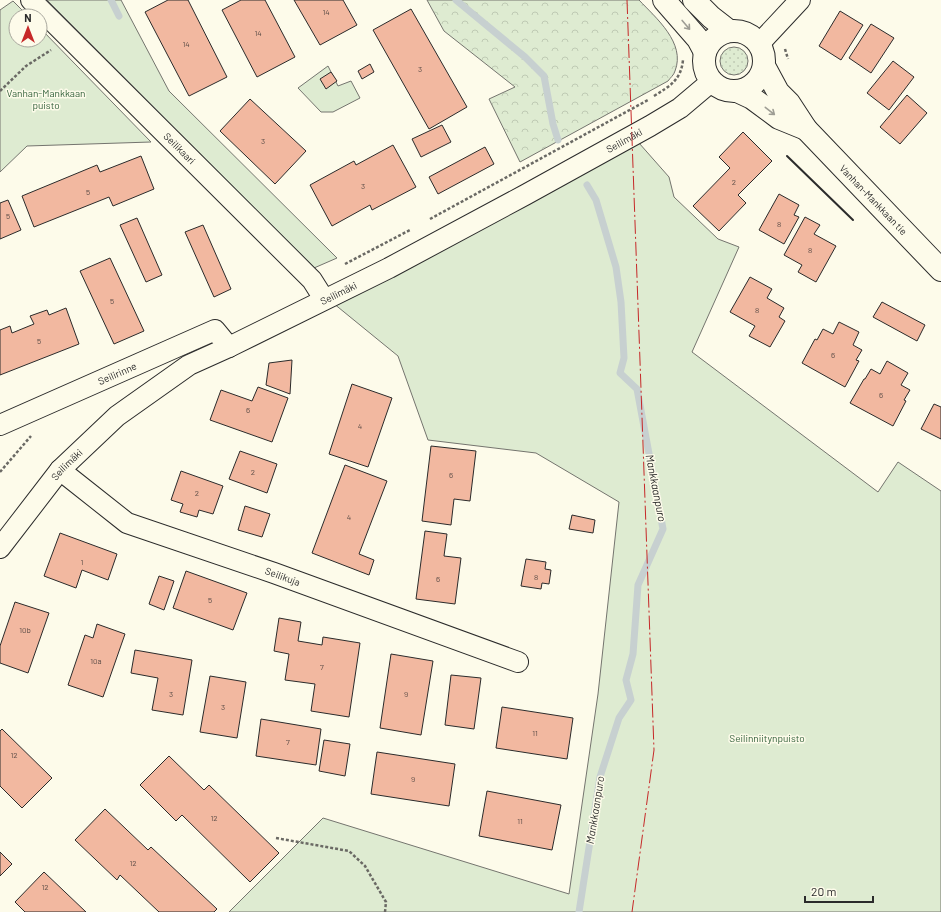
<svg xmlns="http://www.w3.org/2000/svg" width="941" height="912" viewBox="0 0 941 912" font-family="Barlow,sans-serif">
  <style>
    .grass { fill: url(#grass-dots); stroke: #74746e }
    .forest { fill: url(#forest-crowns); stroke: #74746e }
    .park { fill: #deebd1; stroke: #74746e }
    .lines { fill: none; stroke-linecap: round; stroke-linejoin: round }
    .stream { stroke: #c7d0d0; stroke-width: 7 }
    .building { fill: #f2b8a0; stroke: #2b2b2b }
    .street-casing { stroke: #2b2b2b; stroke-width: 22 }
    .secondary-casing { stroke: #2b2b2b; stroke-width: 24 }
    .path { stroke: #6a6964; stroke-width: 2.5; stroke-dasharray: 3 2; stroke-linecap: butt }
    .street { stroke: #fdfbea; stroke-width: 20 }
    .secondary { stroke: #fdfbea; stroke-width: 22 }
    .wall { stroke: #2b2b2b; stroke-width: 2 }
    .power { stroke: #c62828; stroke-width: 1; stroke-dasharray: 14 3 2 3; stroke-linecap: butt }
    .oneway { stroke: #9e9d94 }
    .labels { text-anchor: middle; stroke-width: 3; stroke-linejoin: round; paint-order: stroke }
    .number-label { font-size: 8px; fill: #5d4e48 }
    .park-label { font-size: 10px; fill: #34623c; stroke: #fdfbea }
    .street-label { font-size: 10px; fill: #2b2b2b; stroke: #fdfbea }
    .water-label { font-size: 11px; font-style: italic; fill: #2b2b2b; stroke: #fdfbea }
  </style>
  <defs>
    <pattern id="grass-dots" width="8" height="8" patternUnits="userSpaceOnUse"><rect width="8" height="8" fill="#deebd1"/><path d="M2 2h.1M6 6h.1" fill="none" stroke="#bfcab4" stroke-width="1.8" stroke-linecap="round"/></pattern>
    <pattern id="forest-crowns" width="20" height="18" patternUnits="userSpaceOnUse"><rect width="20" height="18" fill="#deebd1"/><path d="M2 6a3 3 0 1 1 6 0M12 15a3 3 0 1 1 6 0" fill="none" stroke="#bfcab4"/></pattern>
  </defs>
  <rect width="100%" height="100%" fill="#fdfbea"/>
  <path class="grass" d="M720 61a14 14 0 1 1 28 0a14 14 0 1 1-28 0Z"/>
  <path class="forest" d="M427 0H639C656 18 686 43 675 71 674 75 670 78 668 81L520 162 489 99 515 87 444 31Z"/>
  <path class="park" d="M47 0H121L169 91 337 258 314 268Z
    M13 1 28 16H16V40H40V28L151 142 27 146 0 172V10Z
    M328 66 338 86 351 81 360 98 333 112H321L298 88Z
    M639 143 669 177 674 197 718 239 739 247 692 352 878 492 898 462 941 491V912H229L323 818 569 894 598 694 619 502 536 453 428 440 398 356 333 303Z"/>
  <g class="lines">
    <path class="stream" d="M111 0 119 16
      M456 0 525 57 544 76 553 124 558 140
      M579 912 600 777 619 718 631 700 626 680 633 654 638 585 663 529 637 389 620 373 624 358 621 302 616 267 596 200 587 185"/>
  </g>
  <path class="building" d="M168 0H188L227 77 189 96 145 12Z
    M241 0H265L295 57 257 77 222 10Z
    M294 0H343L357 25 320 45Z
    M411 9 467 107 429 129 373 30Z
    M840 11 863 25 841 60 819 46Z
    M871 24 894 38 871 73 849 58Z
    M893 61 914 77 889 110 867 93Z
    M370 64 374 72 362 79 358 71Z
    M331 72 337 81 326 89 320 79Z
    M907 95 927 113 900 144 880 127Z
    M250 99 306 151 275 184 220 131Z
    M442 125 451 142 421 157 412 139Z
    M743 132 772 161 738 195 746 203 719 231 693 206 730 168 719 157Z
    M393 145 416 187 372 210 370 205 332 226 310 185 354 161 356 165Z
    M485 147 494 164 438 194 429 177Z
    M141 156 154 189 113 206 109 197 34 227 22 196 97 165 100 172Z
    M779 194 799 205 794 215 799 217 784 244 759 230Z
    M8 200 21 230 0 239V203Z
    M805 217 820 225 814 234 836 246 816 282 798 272 802 265 784 255Z
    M137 218 162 275 146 282 120 225Z
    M203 225 231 289 214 297 185 232Z
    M110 258 144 331 114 344 80 271Z
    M750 277 772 289 767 298 784 308 779 317 785 321 770 347 749 336 755 326 730 312Z
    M882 302 925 325 917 341 873 317Z
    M66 308 79 344 0 375V330L10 326 12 333 34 324 30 316 47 310 49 315Z
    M839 322 859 332 853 345 862 350 856 360 859 361 845 387 802 363 815 339 817 340 823 329 833 334Z
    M292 360 290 394 266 385 269 363Z
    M887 361 908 373 901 385 910 390 904 400 906 401 893 426 850 403 864 379H865L871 369 880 374Z
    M352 384 392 398 368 467 329 454Z
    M258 387 288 398 272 442 210 420 221 390 252 401Z
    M934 404 941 407V439L921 429Z
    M431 446 476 451 470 501 454 499 451 525 422 521Z
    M240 451 277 464 267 493 229 479Z
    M345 465 387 481 359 554 374 560 369 575 312 553Z
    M181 471 223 486 213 514 199 510 197 517 180 512 183 504 171 500Z
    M245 506 270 514 262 537 238 530Z
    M572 515 595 520 593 533 569 529Z
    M425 531 447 534 444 556 461 558 455 604 416 599Z
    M60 533 117 554 108 580 82 570 76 588 44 576Z
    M526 559 546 562 545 569 551 570 549 584 542 583 541 589 521 586Z
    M186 571 247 593 233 630 173 608Z
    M159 576 174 581 164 610 149 604Z
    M15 602 49 613 28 673 0 663V646Z
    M279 618 301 622 298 641 322 645 323 637 360 643 349 717 311 711 315 684 285 680 289 654 274 651Z
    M97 624 125 634 103 697 68 685 85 635 93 638Z
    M135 650 192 660 183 715 152 710 158 678 131 673Z
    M391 654 433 661 421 735 380 728Z
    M451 675 481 678 474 729 445 725Z
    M210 676 246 682 237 738 200 732Z
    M502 707 573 718 567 759 496 748Z
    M261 719 321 729 316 765 256 756Z
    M2 729 52 778 22 808 0 786V731Z
    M324 740 350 744 345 776 319 771Z
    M377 752 455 764 449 806 371 794Z
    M169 756 204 790 209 785 279 853 250 882 182 815 176 821 140 785Z
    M487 791 561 805 552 850 479 836Z
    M105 809 148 850 151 847 217 909 214 912H159L120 875 117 880 75 840Z
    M0 852 12 864 0 876Z
    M44 872 86 912H25L15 902Z"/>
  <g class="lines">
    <g class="street-casing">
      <g id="street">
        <path id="s1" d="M31 0 312 280 324 299"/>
        <path d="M759 44 800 0"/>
        <path id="s2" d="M0 425 215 330 229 347"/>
        <path id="s3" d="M60 470 127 523 274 573 518 662"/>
        <path id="s4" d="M0 548 60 470 117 416 189 365 229 347 389 268 525 195 650 126 680 108 712 81"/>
      </g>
    </g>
    <g class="secondary-casing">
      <g id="secondary">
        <path d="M664 0 698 39 705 52"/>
        <path d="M694 0 711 17 729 31"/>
        <circle cx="734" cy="61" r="30"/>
        <path id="s5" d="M764 66 778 92 789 103 806 129 941 270"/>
        <path d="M737 91 752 98 779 118 806 129"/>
      </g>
    </g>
    <path class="path" d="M785 49 788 59
      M0 91 26 66 51 50
      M654 96C670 86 681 80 683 60
      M430 219 648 100
      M345 264 410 230
      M0 472 31 436
      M276 838 349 851 365 866 386 902 385 912"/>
    <use href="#street" class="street"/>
    <use href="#secondary" class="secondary"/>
    <path class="wall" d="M787 156 853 220"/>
    <path class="power" d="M627 0 654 750 632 912"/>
  </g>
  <defs><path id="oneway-shaft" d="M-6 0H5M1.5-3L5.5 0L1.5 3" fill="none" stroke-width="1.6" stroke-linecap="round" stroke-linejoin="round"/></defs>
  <g class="oneway">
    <use href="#oneway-shaft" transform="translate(686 25) rotate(50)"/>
    <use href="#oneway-shaft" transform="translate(770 111) rotate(38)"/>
  </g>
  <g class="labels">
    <g class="number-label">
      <text x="326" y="15">14</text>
      <text x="258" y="36">14</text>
      <text x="186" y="47">14</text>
      <text x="420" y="72">3</text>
      <text x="263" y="144">3</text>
      <text x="734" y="185">2</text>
      <text x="363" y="189">3</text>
      <text x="88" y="195">5</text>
      <text x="8" y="219">5</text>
      <text x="779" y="227">8</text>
      <text x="810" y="253">8</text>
      <text x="112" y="304">5</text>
      <text x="757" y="313">8</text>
      <text x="39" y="344">5</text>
      <text x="833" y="358">6</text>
      <text x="881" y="398">6</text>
      <text x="248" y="413">6</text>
      <text x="360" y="429">4</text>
      <text x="253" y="475">2</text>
      <text x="451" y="478">6</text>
      <text x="197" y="496">2</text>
      <text x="349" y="520">4</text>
      <text x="82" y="565">1</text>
      <text x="536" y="580">8</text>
      <text x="438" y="582">6</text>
      <text x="210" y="603">5</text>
      <text x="25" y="633">10b</text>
      <text x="96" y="664">10a</text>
      <text x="322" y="670">7</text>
      <text x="171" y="697">3</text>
      <text x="406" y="697">9</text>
      <text x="223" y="710">3</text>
      <text x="535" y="736">11</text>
      <text x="288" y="745">7</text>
      <text x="14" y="758">12</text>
      <text x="413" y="782">9</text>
      <text x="214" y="821">12</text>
      <text x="520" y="824">11</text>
      <text x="133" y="866">12</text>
      <text x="45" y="890">12</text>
    </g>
    <g class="park-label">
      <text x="46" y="97">Vanhan-Mankkaan<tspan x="46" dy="12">puisto</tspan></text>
      <text x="767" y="742">Seilinniitynpuisto</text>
    </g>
    <g class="street-label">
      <text dy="4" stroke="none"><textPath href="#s4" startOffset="755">Seilimäki</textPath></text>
      <text dy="4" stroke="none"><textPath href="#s1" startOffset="210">Seilikaari</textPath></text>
      <text dy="4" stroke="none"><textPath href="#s5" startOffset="174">Vanhan-Mankkaan tie</textPath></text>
      <text dy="4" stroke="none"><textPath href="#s4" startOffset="431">Seilimäki</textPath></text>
      <text dy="4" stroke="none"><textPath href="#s2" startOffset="128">Seilirinne</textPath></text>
      <text dy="4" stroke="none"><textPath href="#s4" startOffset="107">Seilimäki</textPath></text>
      <text dy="4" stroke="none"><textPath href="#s3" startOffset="250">Seilikuja</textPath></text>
    </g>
    <g class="water-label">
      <text transform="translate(656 488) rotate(79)" y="4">Mankkaanpuro</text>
      <text transform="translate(595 810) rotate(-81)" y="4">Mankkaanpuro</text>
    </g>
  </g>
  <g transform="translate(28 28)"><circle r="19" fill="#fdfbea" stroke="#a9a89e"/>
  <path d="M0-3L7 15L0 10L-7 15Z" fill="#c62828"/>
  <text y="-6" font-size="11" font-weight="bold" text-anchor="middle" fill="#2b2b2b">N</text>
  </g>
  <path d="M805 896v6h68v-6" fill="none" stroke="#2b2b2b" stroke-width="2"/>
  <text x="811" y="896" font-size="12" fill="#2b2b2b" stroke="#fdfbea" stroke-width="3" paint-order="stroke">20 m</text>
</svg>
